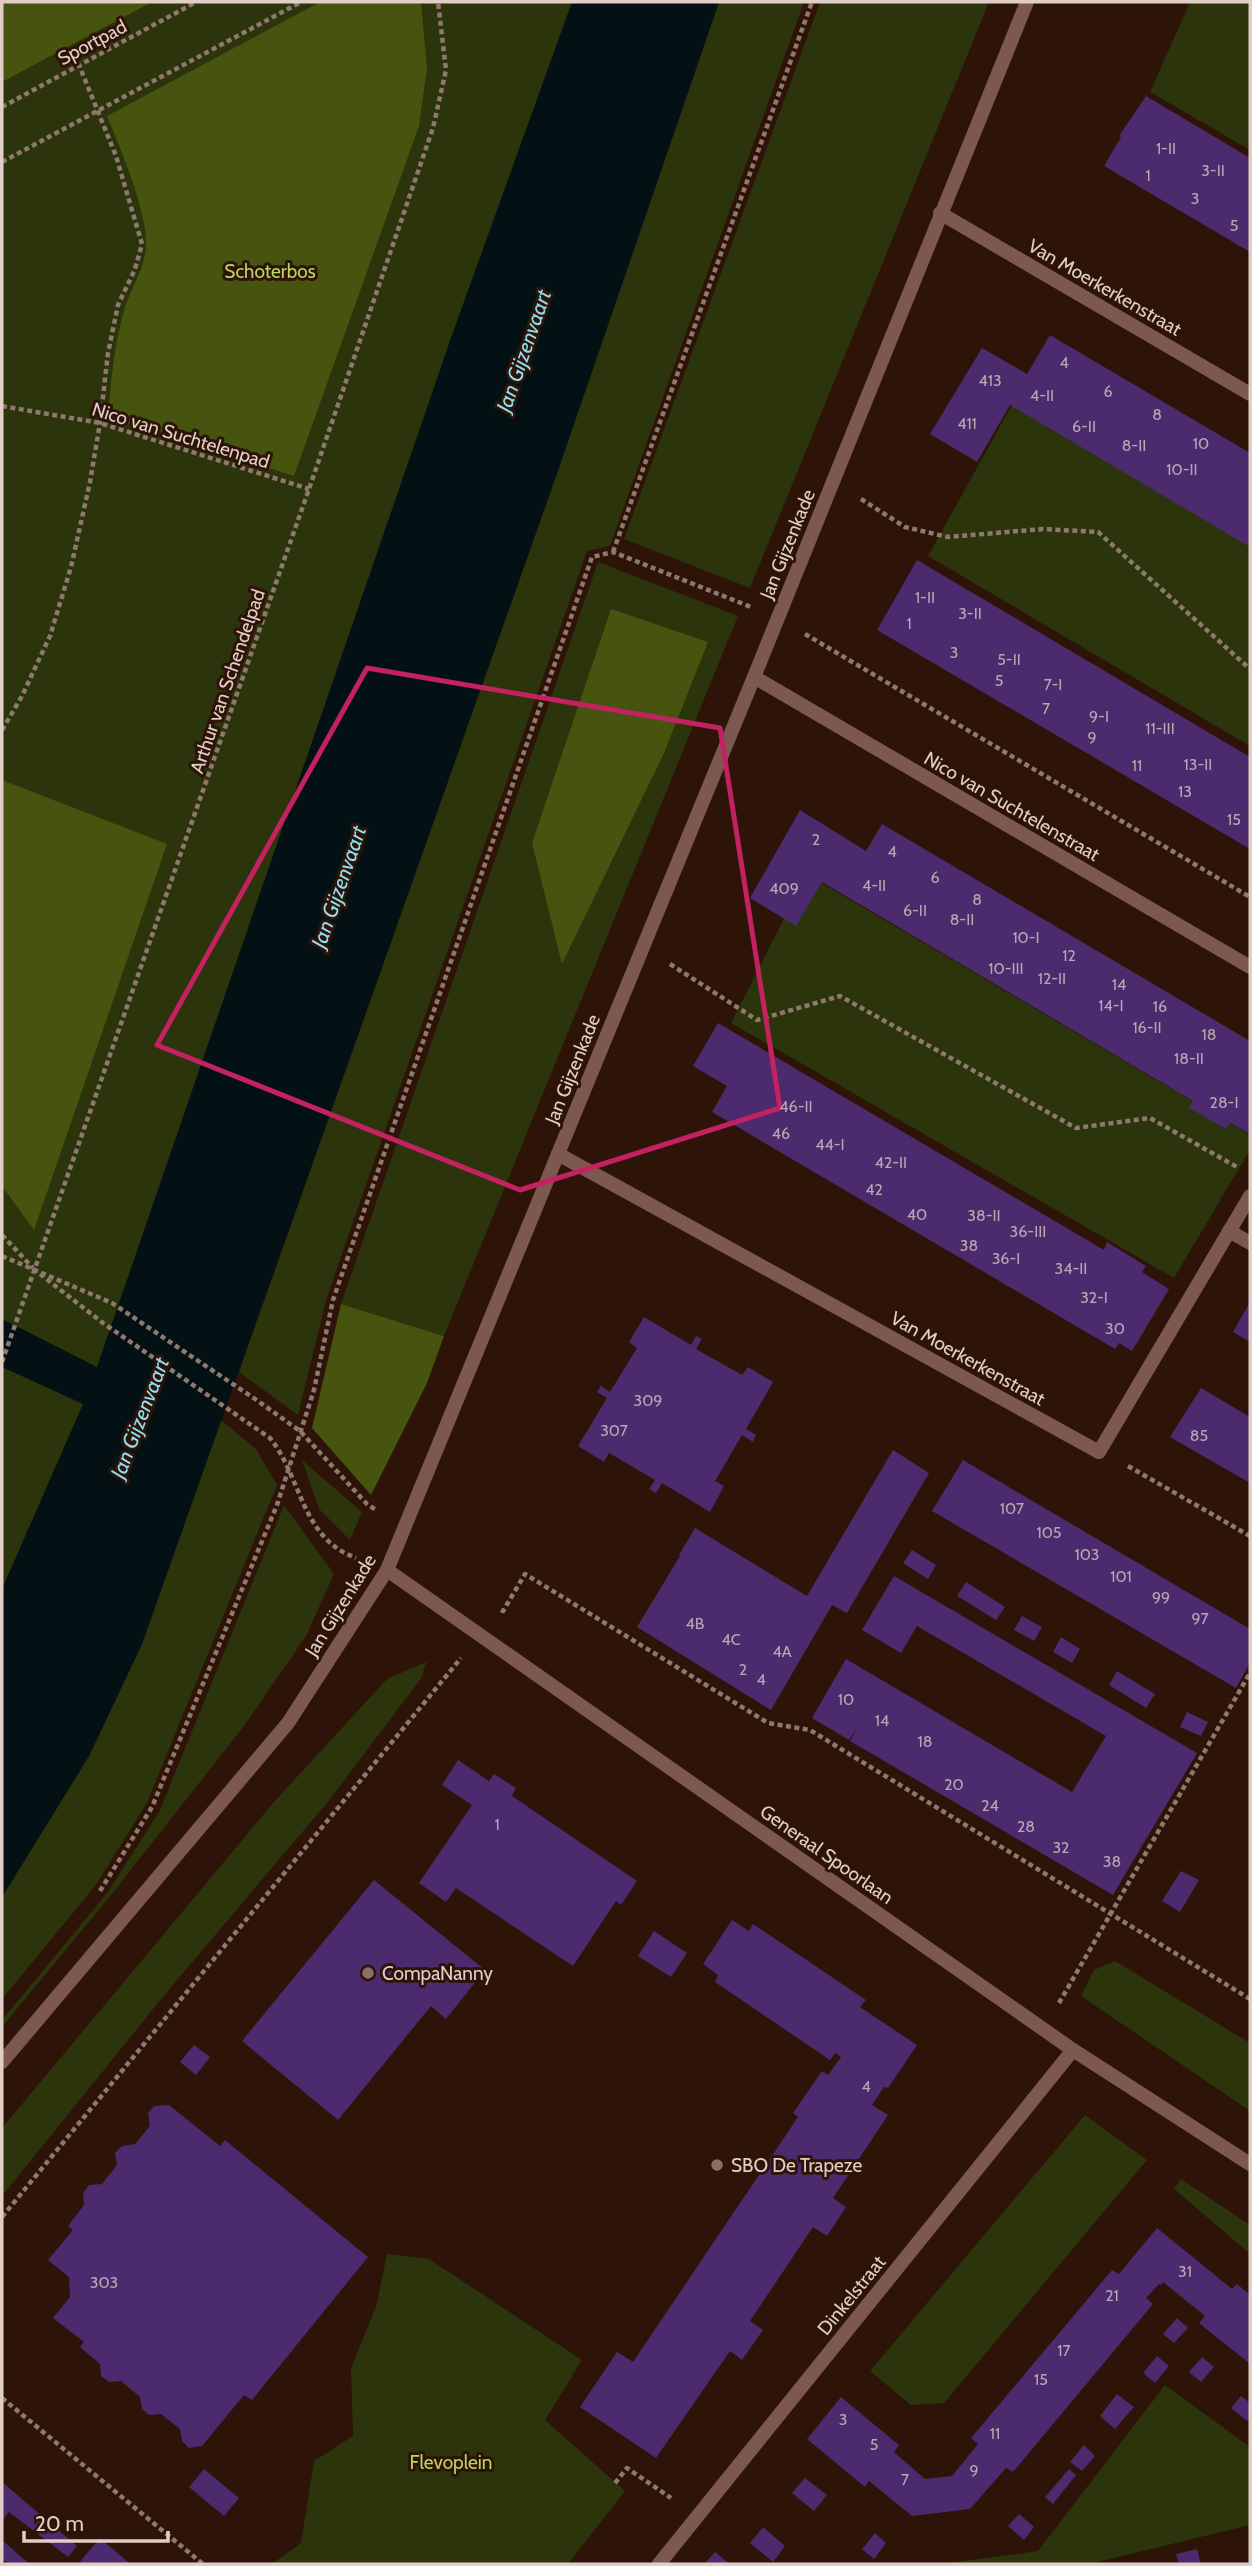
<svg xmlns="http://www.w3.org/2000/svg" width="1252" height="2566" viewBox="0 0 1252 2566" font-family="Cabin,sans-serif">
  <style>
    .green { fill: #2b340b }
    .forest { fill: #46540f }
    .water { fill: #031114 }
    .building { fill: #4b2a6e }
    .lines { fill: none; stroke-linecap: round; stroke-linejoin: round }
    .path { stroke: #8f796f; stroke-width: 4.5; stroke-dasharray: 5 3.5; stroke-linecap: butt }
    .service { stroke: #7d5850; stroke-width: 14 }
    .minor { stroke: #7d5850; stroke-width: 14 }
    .tertiary { stroke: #7d5850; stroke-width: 14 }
    .marked { fill: none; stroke: #c42160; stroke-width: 5; stroke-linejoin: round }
    .education-dot { fill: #8d6e63; stroke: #2e1408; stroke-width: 2.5 }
    .labels { text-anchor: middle; stroke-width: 6; stroke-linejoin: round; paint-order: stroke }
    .number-label { font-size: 16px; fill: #bca5b1 }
    .street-label { font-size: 19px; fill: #e1cec7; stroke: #2e1408 }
    .park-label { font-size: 19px; fill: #b9d562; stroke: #2e1408 }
    .poi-label { font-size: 19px; fill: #e1cec7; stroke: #2e1408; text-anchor: start }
    .water-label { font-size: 21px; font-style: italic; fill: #8de1f7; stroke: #2e1408 }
  </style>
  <rect width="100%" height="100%" fill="#2e1408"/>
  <path class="green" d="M2 2H646L2 1760Z
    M719 2H804L610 546 587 551 327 1297 298 1415 239 1372 554 482Z
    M820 2H989L750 588 624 539Z
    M1190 2H1250V150L1150 92Z
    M1014 401 1250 542V746L928 556Z
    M598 562 738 616 444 1336 341 1304Z
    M820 882 1250 1135V1150L1174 1278 731 1023 788 911Z
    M221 1420 256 1449 277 1485 147 1803 96 1885 2 1999V1897L89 1756 142 1644Z
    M302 1460 362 1512 350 1540 319 1509Z
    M284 1505 334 1574 306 1636 244 1726 111 1895 2 2027V2020L108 1892 160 1810Z
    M426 1662 422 1677 331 1798 162 1998 2 2196V2128L273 1803 387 1679Z
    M1115 1961 1250 2043V2111L1081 1996 1094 1970Z
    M1085 2115 1147 2160 944 2403 911 2405 870 2371Z
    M1181 2179 1250 2225V2254L1174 2189Z
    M387 2254 429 2259 582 2360 545 2420 625 2491 568 2564H272L301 2543 314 2461 353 2436 351 2368 376 2307Z
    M1165 2385 1250 2447V2525L1089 2564H940L1038 2551Z"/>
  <path class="forest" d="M2 2H152L2 82Z
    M320 2H421L427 68 419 126 294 476 108 417C111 381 114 345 124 311 130 289 146 267 146 244 147 211 120 147 107 116Z
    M611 609 708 642 664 753 562 964 532 843Z
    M2 780 167 844 34 1230 2 1186Z
    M341 1304 444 1336 427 1383 371 1495 312 1428Z"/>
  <path class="water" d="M572 2H719L554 482 142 1644 89 1756 2 1897V1589L83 1404 2 1367V1319L97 1367 452 335Z"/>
  <path class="building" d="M1146 96 1250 158V252L1104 166 1121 137 1119 136Z
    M1050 335 1250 453V547L1010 405 977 462 930 434 982 348 1027 374Z
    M917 560 1250 757V849L877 630Z
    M800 810 866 851 882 824 1250 1041V1134L1230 1123 1226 1129 1189 1108 1193 1101 822 882 796 926 750 898Z
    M718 1023 1104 1250 1107 1242 1146 1266 1142 1272 1169 1289 1132 1351 1119 1343 1115 1349 712 1112 727 1086 693 1066Z
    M1250 1302V1342L1233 1332Z
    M644 1317 691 1345 696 1336 702 1339 696 1349 742 1375 748 1367 773 1382 746 1429 756 1435 753 1442 742 1435 715 1481 724 1486 710 1512 662 1483 656 1493 649 1489 655 1480 609 1453 604 1462 578 1446 607 1398 597 1392 601 1386 610 1392 637 1348 629 1342Z
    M1201 1388 1250 1417V1483L1170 1437Z
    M893 1450 929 1473 847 1613 832 1605 771 1710 637 1627 680 1556 679 1555 695 1528 807 1596Z
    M963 1460 1250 1629V1663L1236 1688 932 1511Z
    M912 1550 936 1565 928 1579 903 1563Z
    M894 1576 1197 1753 1113 1895 850 1741 857 1728 849 1740 812 1718 846 1659 1072 1792 1106 1736 917 1626 901 1653 862 1630Z
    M966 1582 1005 1607 996 1620 957 1596Z
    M1022 1616 1042 1627 1034 1641 1014 1630Z
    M1061 1637 1080 1649 1072 1663 1053 1652Z
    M1117 1671 1155 1694 1146 1708 1109 1685Z
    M1187 1712 1208 1722 1201 1736 1180 1727Z
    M458 1760 489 1781 494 1774 516 1788 512 1796 637 1881 621 1905 616 1901 573 1966 456 1888 446 1902 419 1883 472 1805 442 1785Z
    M1181 1871 1199 1880 1180 1912 1162 1901Z
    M374 1880 485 1970 446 2019 431 2006 338 2120 242 2041Z
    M732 1920 749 1931 753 1924 866 2000 860 2007 917 2045 888 2088 884 2087 872 2105 888 2115 833 2198 846 2207 827 2236 813 2227 750 2321 763 2330 742 2360 730 2351 656 2458 580 2407 617 2352 633 2362 798 2117 793 2113 822 2071 828 2075 841 2057 835 2053 830 2060 715 1982 718 1975 703 1964Z
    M654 1931 687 1953 671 1977 638 1956Z
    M194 2045 210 2057 196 2075 180 2062Z
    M169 2105 220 2146 225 2140 368 2257 252 2400 244 2395 202 2446 189 2448 182 2441 180 2429 161 2414 149 2415 142 2409 140 2397 121 2381 109 2382 101 2376 100 2364 80 2347 84 2342 53 2318 70 2297 69 2277 48 2260 73 2230 68 2226 84 2205 83 2193 89 2185 102 2184 117 2165 115 2153 122 2146 135 2144 150 2126 148 2113 154 2106Z
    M1157 2228 1232 2289 1237 2284 1250 2295V2364L1199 2323 1205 2316 1163 2282 1161 2285 1159 2284 1146 2298 1153 2304 1013 2472 1006 2468 970 2509 912 2516 869 2481 865 2487 807 2439 841 2397 899 2445 894 2452 925 2479 952 2476 978 2444 971 2438 1112 2270 1119 2274Z
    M1177 2318 1188 2328 1174 2343 1163 2334Z
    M1157 2356 1169 2366 1155 2383 1143 2373Z
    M1202 2357 1214 2367 1201 2382 1189 2372Z
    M1117 2394 1134 2407 1115 2429 1100 2416Z
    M1241 2396 1250 2403V2417L1247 2421 1231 2408Z
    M1084 2445 1095 2456 1082 2471 1070 2462Z
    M204 2469 239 2498 224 2516 189 2487Z
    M1069 2469 1076 2475 1053 2504 1045 2497Z
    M805 2478 827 2495 814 2511 792 2493Z
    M2 2482 77 2546 68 2557 9 2512 2 2521Z
    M1019 2514 1034 2527 1024 2540 1008 2526Z
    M763 2527 785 2546 773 2562 750 2543Z
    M875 2533 886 2543 874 2559 862 2549Z
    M100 2538 128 2562 131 2564H78Z
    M2 2540 19 2555 30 2564H9L2 2559Z
    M1197 2549 1201 2564H1179L1176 2554Z
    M715 2552 730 2564H704Z"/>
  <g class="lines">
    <path class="path" d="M2 107 196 2
      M2 162 301 2
      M2 406 100 423 309 489
      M861 499 905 527 948 537 1043 529 1098 532 1250 669
      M613 552 812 2
      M805 634 1250 897
      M2 730 22 696 50 636 71 567 90 482 100 423 108 353 118 305 135 269 142 244 116 156 79 65
      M670 964 757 1020 840 996 1076 1128 1150 1118 1237 1167
      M2 1235 33 1268
      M2 1256 112 1303 255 1399 300 1431 367 1504 376 1510
      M40 1274 103 1323 270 1438C302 1478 301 1538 356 1558
      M2 1362 309 489 433 128 446 70 438 2
      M1128 1466 1250 1536
      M501 1610 503 1611 525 1574 768 1723 810 1730 1250 1999
      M100 1891 152 1807 277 1505 314 1390 333 1300 592 557 613 552 751 607
      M1059 2003 1250 1673
      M2 2217 461 1658
      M2 2398 203 2564
      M615 2483 627 2468 671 2498"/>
    <path class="service" d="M1229 1231 1250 1243"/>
    <path class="minor" d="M940 213 1250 394
      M754 677 1250 967
      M558 1154 1099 1452 1250 1196
      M387 1570 1073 2050 1250 2164
      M659 2564 1073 2050"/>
    <path class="tertiary" d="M2 2062 288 1723 387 1570 754 677 1027 2"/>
  </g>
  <path class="marked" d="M367 668 720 728 780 1108 520 1190 157 1045Z"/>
  <g class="education-dot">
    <circle cx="368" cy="1973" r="7"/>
    <circle cx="717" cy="2165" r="7"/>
  </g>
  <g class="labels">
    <g class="number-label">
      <text x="1166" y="154">1-II</text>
      <text x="1213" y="176">3-II</text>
      <text x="1148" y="181">1</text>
      <text x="1195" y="204">3</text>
      <text x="1234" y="231">5</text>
      <text x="1064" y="368">4</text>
      <text x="990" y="386">413</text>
      <text x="1108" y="397">6</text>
      <text x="1042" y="401">4-II</text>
      <text x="1157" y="420">8</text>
      <text x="967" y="429">411</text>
      <text x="1084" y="432">6-II</text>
      <text x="1201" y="449">10</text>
      <text x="1134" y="451">8-II</text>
      <text x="1182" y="475">10-II</text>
      <text x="925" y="603">1-II</text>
      <text x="970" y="619">3-II</text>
      <text x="909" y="629">1</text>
      <text x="954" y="658">3</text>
      <text x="1009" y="665">5-II</text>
      <text x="999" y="686">5</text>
      <text x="1053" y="690">7-I</text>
      <text x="1046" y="714">7</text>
      <text x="1099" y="722">9-I</text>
      <text x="1160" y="734">11-III</text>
      <text x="1092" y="743">9</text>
      <text x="1198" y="770">13-II</text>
      <text x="1137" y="771">11</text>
      <text x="1185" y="797">13</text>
      <text x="1234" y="825">15</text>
      <text x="816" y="845">2</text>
      <text x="892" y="857">4</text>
      <text x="935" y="883">6</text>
      <text x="874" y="891">4-II</text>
      <text x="784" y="894">409</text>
      <text x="977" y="905">8</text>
      <text x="915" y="916">6-II</text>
      <text x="962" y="925">8-II</text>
      <text x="1026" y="943">10-I</text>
      <text x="1069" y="961">12</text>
      <text x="1006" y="974">10-III</text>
      <text x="1052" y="984">12-II</text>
      <text x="1119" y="990">14</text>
      <text x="1111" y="1011">14-I</text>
      <text x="1160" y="1012">16</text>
      <text x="1147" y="1033">16-II</text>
      <text x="1209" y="1040">18</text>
      <text x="1189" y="1064">18-II</text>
      <text x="1224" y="1108">28-I</text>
      <text x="796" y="1112">46-II</text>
      <text x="781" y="1139">46</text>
      <text x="830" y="1150">44-I</text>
      <text x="891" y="1168">42-II</text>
      <text x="874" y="1195">42</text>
      <text x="917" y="1220">40</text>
      <text x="984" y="1221">38-II</text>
      <text x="1028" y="1237">36-III</text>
      <text x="969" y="1251">38</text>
      <text x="1006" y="1264">36-I</text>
      <text x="1071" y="1274">34-II</text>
      <text x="1094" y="1303">32-I</text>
      <text x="1115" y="1334">30</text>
      <text x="648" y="1406">309</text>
      <text x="614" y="1436">307</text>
      <text x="1199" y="1441">85</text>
      <text x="1012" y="1514">107</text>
      <text x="1049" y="1538">105</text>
      <text x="1087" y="1560">103</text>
      <text x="1121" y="1582">101</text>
      <text x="1161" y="1603">99</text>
      <text x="1200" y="1624">97</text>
      <text x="695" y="1629">4B</text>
      <text x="731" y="1645">4C</text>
      <text x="782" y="1657">4A</text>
      <text x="743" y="1675">2</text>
      <text x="761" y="1685">4</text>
      <text x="846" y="1705">10</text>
      <text x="882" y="1726">14</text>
      <text x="925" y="1747">18</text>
      <text x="954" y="1790">20</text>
      <text x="990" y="1811">24</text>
      <text x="497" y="1830">1</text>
      <text x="1026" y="1832">28</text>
      <text x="1061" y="1853">32</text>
      <text x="1112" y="1867">38</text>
      <text x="866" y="2092">4</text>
      <text x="1185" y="2277">31</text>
      <text x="104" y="2288">303</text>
      <text x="1112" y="2301">21</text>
      <text x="1064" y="2356">17</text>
      <text x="1041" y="2385">15</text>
      <text x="843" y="2425">3</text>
      <text x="995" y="2439">11</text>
      <text x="874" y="2450">5</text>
      <text x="974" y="2476">9</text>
      <text x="905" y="2485">7</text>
    </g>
    <g class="street-label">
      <text transform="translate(92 42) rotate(-28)" y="7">Sportpad</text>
      <text transform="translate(1105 287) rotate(30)" y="7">Van Moerkerkenstraat</text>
      <text transform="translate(181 435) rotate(17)" y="7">Nico van Suchtelenpad</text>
      <text transform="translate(787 544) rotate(-68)" y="7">Jan Gijzenkade</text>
      <text transform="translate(227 681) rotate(-71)" y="7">Arthur van Schendelpad</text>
      <text transform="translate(1012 806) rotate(30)" y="7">Nico van Suchtelenstraat</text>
      <text transform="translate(572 1069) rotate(-68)" y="7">Jan Gijzenkade</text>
      <text transform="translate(968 1358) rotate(29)" y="7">Van Moerkerkenstraat</text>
      <text transform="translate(340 1605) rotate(-58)" y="7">Jan Gijzenkade</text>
      <text transform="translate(827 1854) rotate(35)" y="7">Generaal Spoorlaan</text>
      <text transform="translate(851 2295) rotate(-51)" y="7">Dinkelstraat</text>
    </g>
    <g class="park-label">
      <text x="270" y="278">Schoterbos</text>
      <text x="451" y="2469">Flevoplein</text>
    </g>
    <g class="poi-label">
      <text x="382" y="1980">CompaNanny</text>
      <text x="731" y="2172">SBO De Trapeze</text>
    </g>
    <g class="water-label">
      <text transform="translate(524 351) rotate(-71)" y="7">Jan Gijzenvaart</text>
      <text transform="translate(339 887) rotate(-71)" y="7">Jan Gijzenvaart</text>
      <text transform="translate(140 1418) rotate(-69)" y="7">Jan Gijzenvaart</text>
    </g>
  </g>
  <rect width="1252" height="2566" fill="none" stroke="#e1cec7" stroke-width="7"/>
  <path d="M24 2531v10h144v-10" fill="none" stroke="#e1cec7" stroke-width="3.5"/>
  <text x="35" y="2531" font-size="21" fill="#e1cec7" stroke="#2e1408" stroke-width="5" paint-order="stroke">20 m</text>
</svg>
